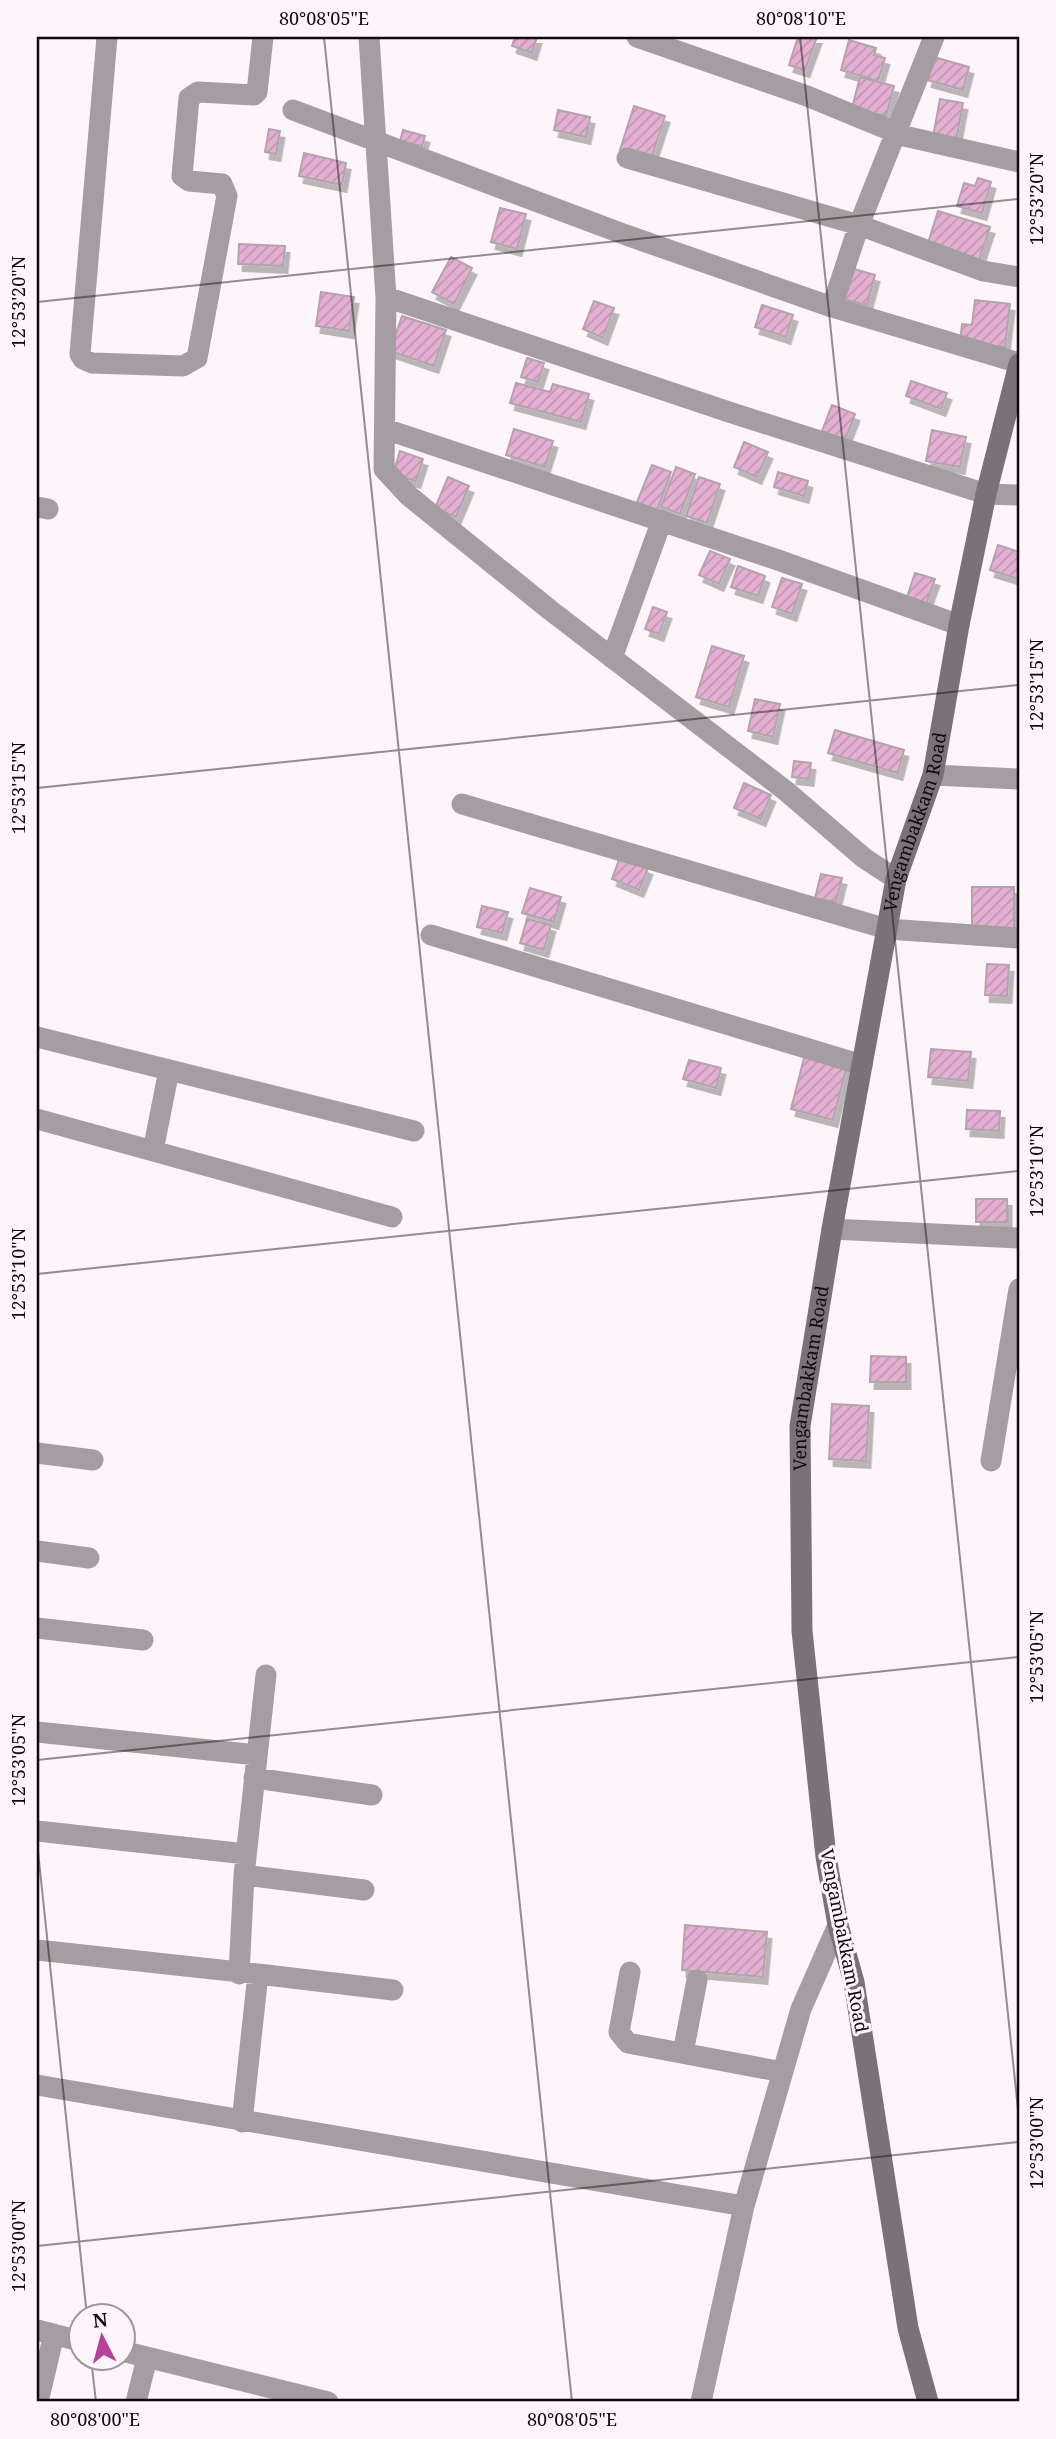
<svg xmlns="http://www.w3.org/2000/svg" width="1056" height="2439" viewBox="0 0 1056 2439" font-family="'Noto Serif',serif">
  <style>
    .building { fill: url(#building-hatch); stroke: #b2a4ad; stroke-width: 2; filter: url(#shadow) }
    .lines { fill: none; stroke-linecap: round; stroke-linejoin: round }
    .street { stroke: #a49da1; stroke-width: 21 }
    .secondary { stroke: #7b7278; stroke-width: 21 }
    .ticks { fill: none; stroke: #0f0a0e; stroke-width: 2; stroke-opacity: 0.45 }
    .labels { text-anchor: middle; stroke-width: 6; stroke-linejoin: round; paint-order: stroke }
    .street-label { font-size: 18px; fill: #0f0a0e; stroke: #fef5fa }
    .neatline { fill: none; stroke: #0f0a0e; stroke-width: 2.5 }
    .ticks-label { font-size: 18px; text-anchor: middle; fill: #0f0a0e }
  </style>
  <defs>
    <pattern id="building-hatch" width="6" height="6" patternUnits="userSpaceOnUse" patternTransform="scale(1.75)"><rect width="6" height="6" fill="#e4afd2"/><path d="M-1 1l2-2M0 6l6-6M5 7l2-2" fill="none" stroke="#c295b3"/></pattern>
    <filter id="shadow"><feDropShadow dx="4.5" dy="7" stdDeviation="0" flood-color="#0004"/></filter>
  </defs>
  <rect width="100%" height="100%" fill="#fef5fa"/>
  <path class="building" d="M515 37H537L532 53 512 46Z
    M798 37H817L805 70 789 65Z
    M849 40 876 48 874 55 885 58 878 81 841 70Z
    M934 57 969 67 963 90 927 80Z
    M860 77 894 86 886 116 852 108Z
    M940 99 963 103 956 141 933 137Z
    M634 106 665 116 651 159 620 150Z
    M558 110 590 117 586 137 554 130Z
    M269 129 280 131 276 154 265 152Z
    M403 130 425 136 422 146 400 141Z
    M304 153 346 163 342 185 299 176Z
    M978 178 991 182 982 213 957 206 964 183 975 186Z
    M500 208 526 214 517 249 491 242Z
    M938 211 990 227 978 263 927 246Z
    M239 244 285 246 283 266 238 264Z
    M451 257 472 268 454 304 432 292Z
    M851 268 875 275 867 305 843 299Z
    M321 292 354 297 349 331 316 326Z
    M975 300 1010 304 1005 347 960 342 962 324 972 325Z
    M594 301 614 308 603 338 583 329Z
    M762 305 793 315 786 337 755 327Z
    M402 316 446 330 434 366 390 351Z
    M527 358 544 363 538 382 521 377Z
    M911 381 947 393 941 409 906 396Z
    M516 383 550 392 553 384 589 394 581 422 510 403Z
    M832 405 855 414 845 440 822 431Z
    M514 429 553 441 545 467 506 455Z
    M932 430 966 437 960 467 926 461Z
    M744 442 768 452 757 477 734 467Z
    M400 451 423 459 416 481 393 474Z
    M652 465 671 472 657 510 637 502Z
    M676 467 695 474 680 514 661 507Z
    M778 472 808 481 804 496 774 487Z
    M448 477 469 486 456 517 435 508Z
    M699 477 720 484 707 523 686 516Z
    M998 545 1019 552V579L990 570Z
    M710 551 730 559 719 584 699 575Z
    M738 566 765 576 758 596 731 587Z
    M915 573 935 579 925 607 906 600Z
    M782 578 802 584 792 614 772 607Z
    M653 607 667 612 659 634 645 629Z
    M712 646 744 656 729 707 696 697Z
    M755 699 780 704 773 737 748 731Z
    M835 730 904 750 898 773 828 753Z
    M794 761 811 763 809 779 792 777Z
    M744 783 771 795 761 819 734 808Z
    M620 857 648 868 639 890 612 879Z
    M821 874 842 878 836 902 815 898Z
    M972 887H1014V928L972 929Z
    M530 888 561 897 554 922 522 913Z
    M482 906 508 912 502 933 477 927Z
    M527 919 551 925 544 950 520 943Z
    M987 964 1009 965 1007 996 985 995Z
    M931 1049 971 1052 968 1081 928 1077Z
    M805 1054 847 1065 833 1120 791 1109Z
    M689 1060 721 1068 716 1088 683 1079Z
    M967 1110 1000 1111 999 1131 966 1129Z
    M976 1199H1007V1222H976Z
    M871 1356 906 1357V1382H870Z
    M832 1404 869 1406 866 1461 829 1459Z
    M685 1925 767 1932 763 1977 682 1970Z"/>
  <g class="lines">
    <path class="street" d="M107 37 80 354 83 359 92 363 183 366 197 358 227 196 222 184 189 181 182 176 189 98 198 92 254 95 257 92 263 37
      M369 37 386 297 384 469 409 496 550 610 786 791 864 858 896 879
      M637 37 807 96 904 136 1019 162
      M293 110 626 235 832 307 1019 363
      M627 158 859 225 983 271 1019 277
      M386 297 732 413 986 494 1019 495
      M832 307 859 225 934 37
      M385 429 778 560 959 625
      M37 507 48 509
      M612 658 662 520
      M933 775 1019 779
      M462 804 887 929 1019 938
      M431 935 862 1065
      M37 1037 414 1131
      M37 1119 392 1217
      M153 1151 169 1070
      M832 1229 1019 1238
      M37 1453 93 1460
      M991 1461 1019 1289
      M37 1551 89 1558
      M37 1628 143 1640
      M37 1732 257 1755
      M254 1778 372 1795
      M37 1831 246 1854
      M244 1875 364 1890
      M37 1950 258 1974 242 2122
      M630 1972 619 2032 628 2043 783 2072
      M239 1974 244 1875 266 1675
      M258 1974 393 1990
      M683 2053 697 1980
      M37 2085 744 2206
      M37 2330 80 2341
      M122 2351 328 2402
      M38 2402 54 2334
      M136 2402 147 2358
      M701 2402 744 2206 801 2009 838 1925"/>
    <path class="secondary" id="s1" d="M928 2402 908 2328 854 1982 838 1925 826 1857 802 1631 800 1426 832 1229 896 879 933 775 959 625 986 494 1019 364"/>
  </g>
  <path class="ticks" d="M324 37 572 2402M800 37 1019 2119M37 302 1019 199M37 788 1019 685M37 1274 1019 1171M37 1760 1019 1657M37 1842 87 2316M37 2246 1019 2142M91 2358 96 2402"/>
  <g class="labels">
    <g class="street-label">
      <text dy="6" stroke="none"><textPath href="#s1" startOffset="1603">Vengambakkam Road</textPath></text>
      <text dy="6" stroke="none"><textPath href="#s1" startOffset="1036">Vengambakkam Road</textPath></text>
      <text transform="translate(844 1941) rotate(79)" y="6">Vengambakkam Road</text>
    </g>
  </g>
  <rect width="1056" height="2439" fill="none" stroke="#fef5fa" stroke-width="77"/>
  <g transform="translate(102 2337) rotate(354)"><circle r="33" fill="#fef5fa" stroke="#9e979c" stroke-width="2"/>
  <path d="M0-5L12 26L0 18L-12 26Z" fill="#b64198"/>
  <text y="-10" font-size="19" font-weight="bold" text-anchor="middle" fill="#0f0a0e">N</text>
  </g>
  <rect x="38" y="38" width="980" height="2362" class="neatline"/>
  <g class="ticks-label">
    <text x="324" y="25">80°08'05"E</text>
    <text x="801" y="25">80°08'10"E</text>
    <text transform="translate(1037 199) rotate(-90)" y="6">12°53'20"N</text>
    <text transform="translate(19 302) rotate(-90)" y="6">12°53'20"N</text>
    <text transform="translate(1037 685) rotate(-90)" y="6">12°53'15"N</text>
    <text transform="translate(19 788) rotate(-90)" y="6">12°53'15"N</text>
    <text transform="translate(1037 1171) rotate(-90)" y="6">12°53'10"N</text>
    <text transform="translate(19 1274) rotate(-90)" y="6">12°53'10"N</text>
    <text transform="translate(1037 1657) rotate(-90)" y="6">12°53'05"N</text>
    <text transform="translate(19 1760) rotate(-90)" y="6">12°53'05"N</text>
    <text transform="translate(1037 2143) rotate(-90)" y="6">12°53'00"N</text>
    <text transform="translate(19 2246) rotate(-90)" y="6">12°53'00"N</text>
    <text x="95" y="2426">80°08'00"E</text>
    <text x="572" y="2426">80°08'05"E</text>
  </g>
</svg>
